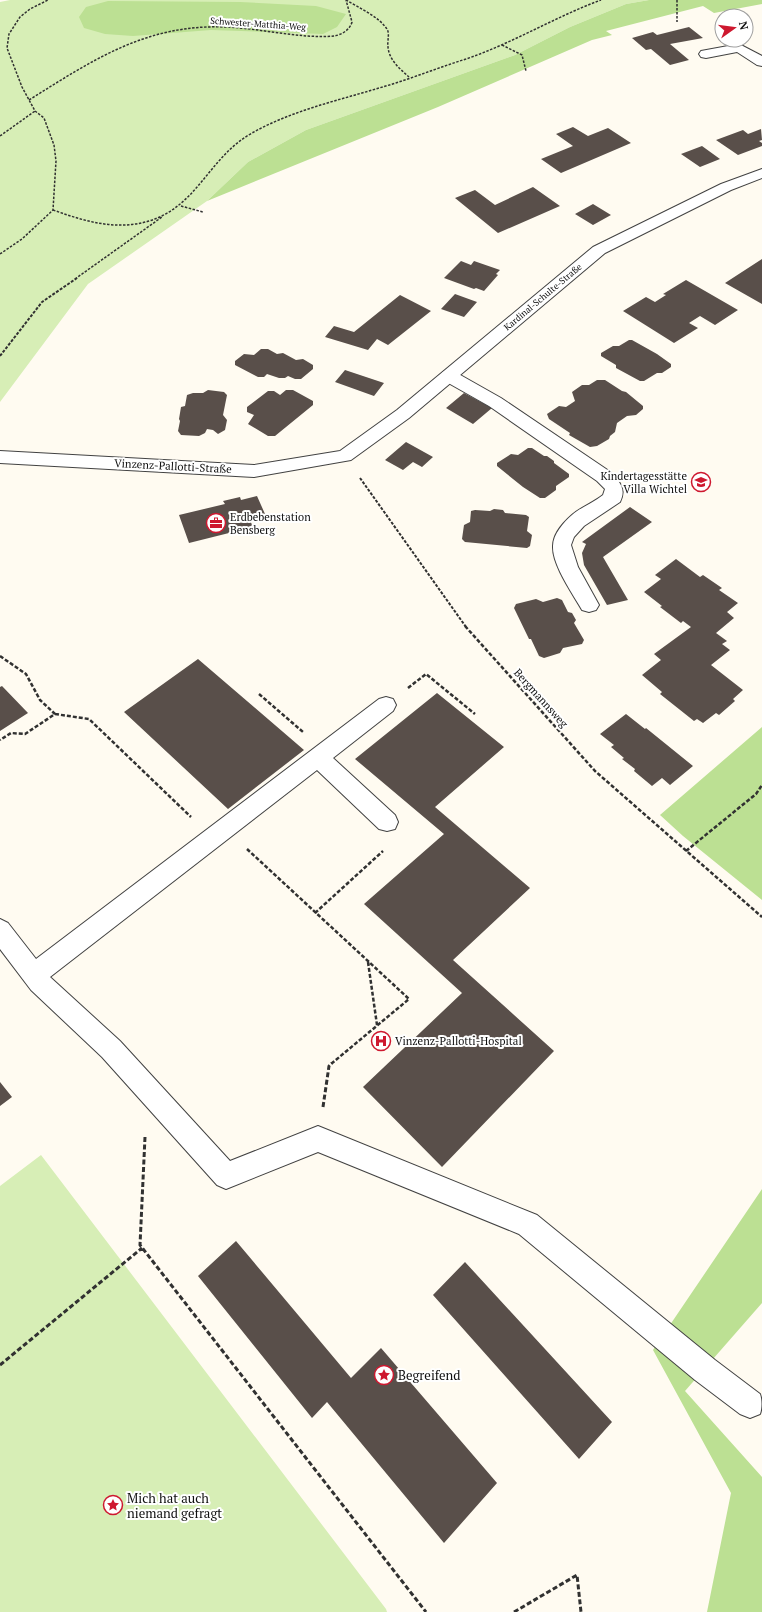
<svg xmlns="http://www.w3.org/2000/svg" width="762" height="1612" viewBox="0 0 762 1612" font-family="'PT Serif',serif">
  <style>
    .green { fill: #d7eeb6 }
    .forest { fill: #bce093 }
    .building { fill: #594f4a }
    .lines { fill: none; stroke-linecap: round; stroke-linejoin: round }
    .service-casing { stroke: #424242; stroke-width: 2 }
    .minor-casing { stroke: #424242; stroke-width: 2 }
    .path-far3 { stroke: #313131; stroke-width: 1.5; stroke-dasharray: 2.5 1.5; stroke-linecap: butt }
    .path-far2 { stroke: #313131; stroke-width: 2; stroke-dasharray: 3 1.5; stroke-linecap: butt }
    .path-far1 { stroke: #313131; stroke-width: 2.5; stroke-dasharray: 4 2; stroke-linecap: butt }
    .path { stroke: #313131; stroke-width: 3; stroke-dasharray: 5 2.5; stroke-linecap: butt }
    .service { fill: #fff; fill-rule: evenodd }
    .minor { fill: #fff; fill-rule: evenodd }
    .labels { text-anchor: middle; stroke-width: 4; stroke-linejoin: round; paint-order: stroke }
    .far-street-label { font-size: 9px; fill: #0f0f0f; stroke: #fff }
    .street-label { font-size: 11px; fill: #0f0f0f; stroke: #fff }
    .poi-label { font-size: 11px; fill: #0f0f0f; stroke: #fff; text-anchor: start }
    .near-poi-label { font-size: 13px; fill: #0f0f0f; stroke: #fff; text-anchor: start }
  </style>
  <rect width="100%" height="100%" fill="#fffbf1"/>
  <path class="green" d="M10 0H649L626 4 570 27 515 55 306 130 248 162 207 201 88 284 0 402V2Z
    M41 1155 386 1609 387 1612H0V1186Z"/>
  <path class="forest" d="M649 0H762V4L714 13 703 6 606 31 612 35 592 40 438 107 207 201 248 162 306 130 515 55 570 27 626 4Z
    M108 1 240 2 316 6 346 14 337 27 323 34 211 30 133 36 105 34 84 28 79 17 86 7Z
    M762 727V900L683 836 660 815Z
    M762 1189V1303L685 1391 762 1477V1612H707L731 1493 653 1350Z"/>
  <path class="building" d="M689 27 703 38 670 44 689 60 670 65 651 49 646 50 632 38 653 32 657 35Z
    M573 127 588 136 608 128 631 143 561 173 541 159 573 146 556 134Z
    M761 129 762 140 759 141 762 143V146L738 155 716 140 743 130 748 134Z
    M702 146 720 159 700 167 681 154Z
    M533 187 560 206 498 233 455 198 475 190 495 205Z
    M593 204 611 215 593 225 575 214Z
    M762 259V304L725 283Z
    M461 261 471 265 474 261 500 270 496 274 498 275 484 291 476 288 474 289 444 278Z
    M686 280 738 310 715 325 700 316 689 323 698 328 674 343 623 311 646 297 655 302 666 295 663 294Z
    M455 294 477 302 464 317 441 309Z
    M400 295 431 311 388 345 377 339 368 350 325 337 334 326 354 332Z
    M629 340H632L657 354 671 364V367L662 373H657L644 381H640L616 368V365L601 356V353L613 346H619Z
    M261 349H268L277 354 283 353 296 360 303 359 313 365V369L301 379H295L288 376 285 378H279L267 374 264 377H258L235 365V361L244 354 254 355Z
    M345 370 384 383 374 396 335 382Z
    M597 380H605L622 391 626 392 643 406V409L636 415 627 416 617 423 615 432 610 436 609 439 597 446 590 447 569 435 570 433 549 419 547 414 559 406 566 407 575 401 572 392 582 385H589Z
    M208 390 224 392 227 395 223 415 227 420 225 430 218 434 213 430 207 429 205 433 199 436 181 435 178 431 180 421 179 419 181 407 185 406 187 395 193 393H203Z
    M286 390H293L313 401V405L275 436H268L248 424 254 415 247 412V407L268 391H274L280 395Z
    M464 393 492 408 473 424 446 408Z
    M406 442 433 457 422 467 413 462 403 470 385 460Z
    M528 448H532L544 456H547L554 461V463L569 474V477L556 486V490L545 498H540L523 487 497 466V463L511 454 518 455Z
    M257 496 265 514 249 518 253 527 189 543 179 515 225 504 223 501 240 497 241 500Z
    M630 507 652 522 603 557 628 600 607 605 584 565 582 553 586 544 582 542Z
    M494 509 503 510 505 513 526 515 529 517 527 531 532 535 530 546 527 548 465 542 462 539 464 525 470 522 471 511 475 510 490 511Z
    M676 559 700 577 703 575 722 588 719 590 738 603 727 612 734 618 716 633 727 641 722 644 730 650 711 665 743 690 733 699 735 701 719 715 716 713 703 723 697 719 694 721 660 694 662 692 642 675 661 660 654 654 691 627 683 621 681 623 660 607 662 606 644 592 661 579 655 575Z
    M557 598 562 600 568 612 572 613 576 620 574 623 584 640 582 644 563 648 560 653 544 658 539 656 531 639H529L514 608 516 604 536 599 543 602Z
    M198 659 304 750 228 809 124 712Z
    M2 686 28 713 0 731V687Z
    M437 693 504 747 435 807 530 888 453 960 554 1051 442 1167 363 1087 462 993 364 904 444 834 355 759Z
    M626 714 645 729 646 728 693 766 670 785 662 778 652 786 634 771 635 769 622 759 624 758 611 747 614 745 600 734Z
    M0 1082 12 1097 0 1106Z
    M236 1241 351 1378 381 1348 497 1483 444 1543 327 1402 312 1418 198 1276Z
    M465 1262 612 1422 579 1459 433 1295Z"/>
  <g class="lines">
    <g class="service-casing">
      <path id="service" d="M739 44 762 56V66L757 65 737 52 706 58 701 57 699 54 701 51Z
        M449 370 455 372 501 398 609 471C619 481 627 488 620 502L584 526 574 537 571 545 578 567 599 605 596 610 589 612 582 610C573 594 552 565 553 546 553 534 564 522 572 515 581 507 593 503 603 495L605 489 597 481 489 406 443 380 440 376 443 372Z
        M386 697 393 699 396 705 393 711 333 758 395 815 398 822 395 829 387 831 379 829 317 770 50 977 120 1041 230 1161 318 1126 537 1215 715 1360 760 1394C762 1400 762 1408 760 1414L750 1418 740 1414 695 1380 519 1234 318 1152 226 1189 217 1185 102 1057 31 990 0 949V919L8 923 36 959 379 699Z"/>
    </g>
    <g class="minor-casing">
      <path id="minor" d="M762 169V178L731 190 605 253 409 418 351 460 254 477 0 463V451L254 465 340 451 397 410 593 247 721 184Z"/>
    </g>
    <path class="path-far3" d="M346 0C359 8 378 16 387 29 390 34 387 41 388 47 389 60 400 69 409 77
      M677 0V22
      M502 45 522 55 526 71
      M29 100C93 60 146 24 225 27 259 28 300 39 334 36 341 35 350 30 352 22L346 0
      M0 136 35 111
      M181 206 203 212
      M53 210C84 221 116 231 149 221 198 206 208 158 252 133 291 111 336 101 379 88 408 80 437 68 466 59 513 43 555 17 601 0
      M0 254 22 239 53 210 56 161 54 145 44 118 35 111 22 87 7 48 9 34 20 17 30 9 48 0
      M75 279 162 217"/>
    <path class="path-far2" d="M0 356 42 302 77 278
      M360 478 466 627"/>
    <path class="path-far1" d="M465 626 595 771 762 917
      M0 656 26 674 40 700 55 714 25 734 11 733 0 740
      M408 688 426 674 475 714
      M259 694 303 732
      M55 714 89 719 191 817
      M247 849 409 999 331 1064
      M686 851 756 794 762 785
      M315 913 383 851
      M368 962 377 1025"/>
    <path class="path" d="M323 1107 329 1066 332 1063
      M145 1137 140 1245 426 1612
      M0 1365 142 1248
      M514 1612 577 1575 581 1612"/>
    <use href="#service" class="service"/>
    <use href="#minor" class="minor"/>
  </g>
  <defs>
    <g id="school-ring" transform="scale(1)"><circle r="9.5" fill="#fff" stroke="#ce182f" stroke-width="1.5"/><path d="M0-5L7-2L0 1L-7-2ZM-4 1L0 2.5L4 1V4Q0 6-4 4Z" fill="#ce182f"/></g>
    <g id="office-ring" transform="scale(1)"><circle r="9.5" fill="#fff" stroke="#ce182f" stroke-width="1.5"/><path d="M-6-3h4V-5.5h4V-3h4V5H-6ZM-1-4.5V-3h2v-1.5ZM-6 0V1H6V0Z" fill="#ce182f"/></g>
    <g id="hospital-ring" transform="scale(1)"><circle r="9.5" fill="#fff" stroke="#ce182f" stroke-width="1.5"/><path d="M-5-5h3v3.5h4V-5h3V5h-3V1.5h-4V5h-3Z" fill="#ce182f"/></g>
    <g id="sight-ring" transform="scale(1)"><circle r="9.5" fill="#fff" stroke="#ce182f" stroke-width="1.5"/><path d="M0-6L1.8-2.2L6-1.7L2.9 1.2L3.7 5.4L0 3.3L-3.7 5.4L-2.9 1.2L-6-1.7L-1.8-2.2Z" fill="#ce182f"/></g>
  </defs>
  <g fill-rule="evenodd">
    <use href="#school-ring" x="701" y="482"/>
    <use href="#office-ring" x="216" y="523"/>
    <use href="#hospital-ring" x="381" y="1041"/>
    <use href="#sight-ring" x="384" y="1375"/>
    <use href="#sight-ring" x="113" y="1505"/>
  </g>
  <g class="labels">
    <g class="far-street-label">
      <text transform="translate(258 24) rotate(4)" y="3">Schwester-Matthia-Weg</text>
      <text transform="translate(543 297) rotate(-40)" y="3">Kardinal-Schulte-Straße</text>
    </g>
    <g class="street-label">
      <text transform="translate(173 466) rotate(3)" y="4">Vinzenz-Pallotti-Straße</text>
      <text transform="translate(541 698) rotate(48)" y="4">Bergmannsweg</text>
    </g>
    <g class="poi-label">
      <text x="687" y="480" text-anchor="end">Kindertagesstätte<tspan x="687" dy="13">Villa Wichtel</tspan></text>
      <text x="230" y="521">Erdbebenstation<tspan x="230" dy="13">Bensberg</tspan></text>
      <text x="395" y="1045">Vinzenz-Pallotti-Hospital</text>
    </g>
    <g class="near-poi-label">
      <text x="398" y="1380">Begreifend</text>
      <text x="127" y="1503">Mich hat auch<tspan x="127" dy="15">niemand gefragt</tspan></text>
    </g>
  </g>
  <g transform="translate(734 28) rotate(76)"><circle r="19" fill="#ffffff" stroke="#9f9f9f"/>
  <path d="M0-3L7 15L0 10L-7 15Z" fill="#ce182f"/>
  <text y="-6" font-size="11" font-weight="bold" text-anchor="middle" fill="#0f0f0f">N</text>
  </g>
</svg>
